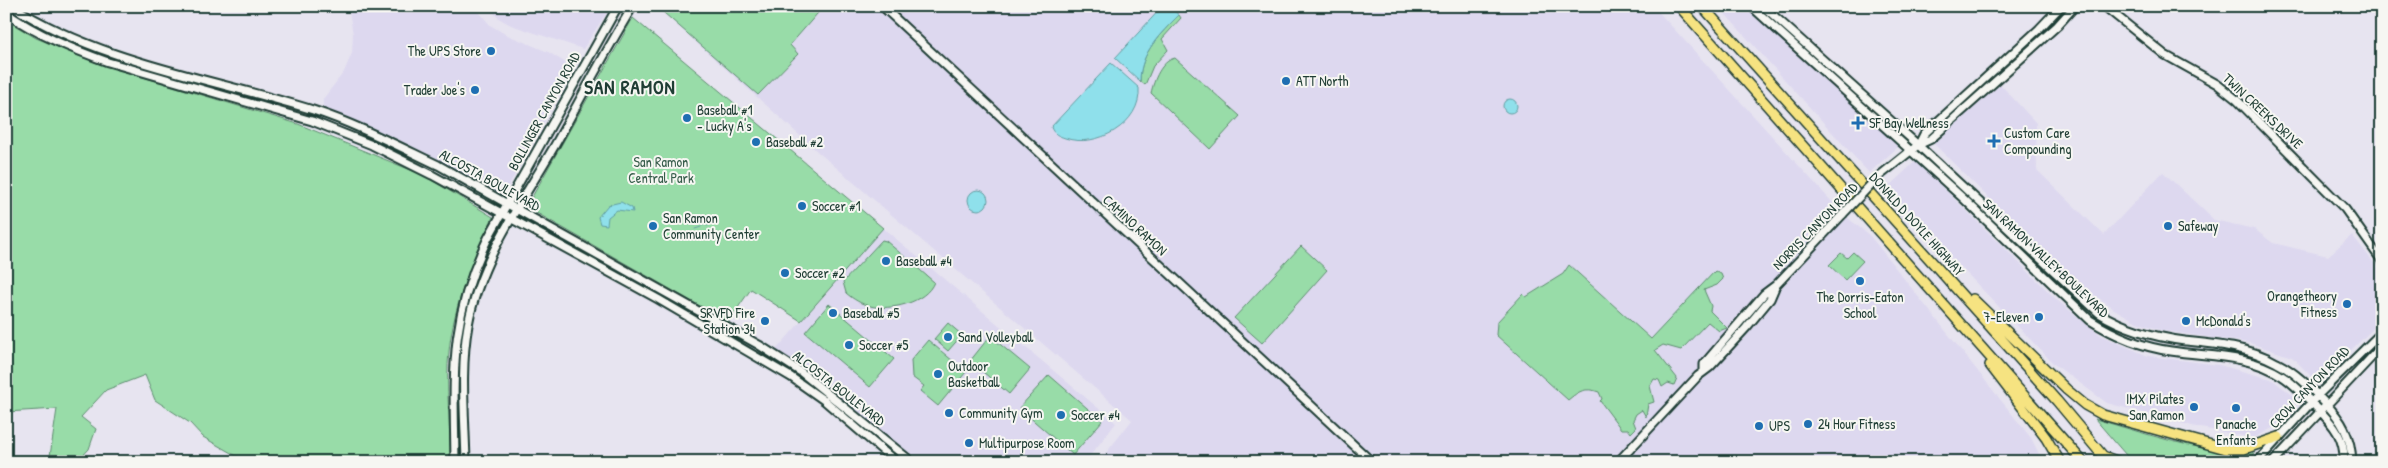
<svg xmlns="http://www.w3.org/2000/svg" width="2388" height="468" viewBox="0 0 2388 468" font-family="'Patrick Hand',sans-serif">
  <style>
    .built { fill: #ddd8ef }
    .green { fill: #98dca8; stroke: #5c8c6e }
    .water { fill: #8fe0eb; stroke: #629fa2 }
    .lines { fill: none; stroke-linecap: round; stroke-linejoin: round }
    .stream { stroke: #629fa2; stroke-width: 1 }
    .secondary-casing { stroke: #1f3d34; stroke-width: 11 }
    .highway-casing { stroke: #1f3d34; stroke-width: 12 }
    .secondary { stroke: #f6f6f2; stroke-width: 7 }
    .highway { stroke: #f6e381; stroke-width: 9 }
    .secondary-bridge-casing { stroke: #1f3d34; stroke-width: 11; stroke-linecap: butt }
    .secondary-bridge { stroke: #f6f6f2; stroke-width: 7 }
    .poi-dot { fill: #1f6fb2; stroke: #f6f6f2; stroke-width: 2 }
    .labels { text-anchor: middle; stroke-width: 4; stroke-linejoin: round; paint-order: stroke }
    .poi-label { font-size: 14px; fill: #1f3d34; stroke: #f6f6f2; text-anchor: start }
    .street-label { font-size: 14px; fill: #1f3d34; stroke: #f6f6f2 }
    .park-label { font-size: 14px; fill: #375d4b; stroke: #f6f6f2 }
    .district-label { font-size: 19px; font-weight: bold; letter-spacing: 1px; fill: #1f3d34; stroke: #f6f6f2 }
  </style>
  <rect width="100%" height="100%" fill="#e7e4f0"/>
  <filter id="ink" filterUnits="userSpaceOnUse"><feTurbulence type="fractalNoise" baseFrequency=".02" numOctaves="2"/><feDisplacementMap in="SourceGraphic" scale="10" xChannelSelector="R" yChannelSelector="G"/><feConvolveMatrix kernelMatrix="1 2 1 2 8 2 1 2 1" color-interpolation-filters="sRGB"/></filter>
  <g filter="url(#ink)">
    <path class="built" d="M348 6H474L490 25 505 34 548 52 574 68 505 192 501 195 490 191 484 185 323 109V99L344 72 352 53 353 34Z
      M486 6H611L583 49 511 25 500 19Z
      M656 6H1653L1843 214 1870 236 2031 438 2043 462H1099L1132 420 818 152Z
      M1718 6H1744L1899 146 1869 173Z
      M2000 84 2036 123 2037 170 2104 235 2163 172 2214 220 2254 229 2273 243 2328 256 2352 235 2382 273V320L2319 381 2314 379 2292 357 2250 343 2163 331 2137 322 2114 309 2067 275 1934 144Z
      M1916 161 2058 301 2102 336 2148 356 2219 365 2271 379 2298 399V402L2276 426 2254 438 2196 427 2107 403 2054 364 1903 207 1889 186Z
      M883 228 1116 423 1085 462H918L805 370 775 351Z"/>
    <path class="green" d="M656 6H824L790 45 798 54 758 95Z
      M1179 15 1181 18 1162 39 1168 50 1153 66 1145 85 1140 81C1140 53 1160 34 1179 15Z
      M633 18 883 228 801 321 751 289 728 322 528 208V204Z
      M6 20 36 38 100 64 298 124 423 175 493 217C473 259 454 303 449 351 445 387 451 425 450 462H247L203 437 190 423 155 400 145 375 106 390 81 417 96 429 89 449 77 462 50 456 57 409 6 412Z
      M1175 58 1240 116 1210 149 1151 93C1154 80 1161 61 1175 58Z
      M882 240 886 241 934 282C926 303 890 311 870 306 861 304 853 299 846 293L843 282Z
      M1301 246 1327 270 1262 343 1234 318Z
      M1853 252 1863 261 1845 280 1829 265 1841 253 1847 258Z
      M1569 265 1651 339 1715 271 1721 274 1723 279 1717 285 1704 290 1711 306 1710 311 1727 328 1719 331 1708 322 1681 350 1663 345 1655 350 1677 378 1674 385 1668 383 1662 387 1659 380 1654 379 1650 386 1654 402 1648 404 1646 417 1642 410 1636 414 1633 420 1636 428 1631 433 1628 429H1621L1600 401 1602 399 1599 392C1585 387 1579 391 1568 400L1496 335 1497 322 1523 294 1526 297 1563 274Z
      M829 304 894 359 870 387 805 332Z
      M948 323 962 335 948 351 934 339Z
      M990 336 1030 369 1009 394 970 361Z
      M928 340 966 372 938 406 920 391 924 386 912 377 911 360Z
      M1049 375 1102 421 1073 455 1019 408Z
      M2095 419C2145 433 2203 454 2255 453L2248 462H2132Z"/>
    <path class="water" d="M1163 6H1168L1179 15C1160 34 1140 53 1140 81L1115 58Z
      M1111 63 1139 88C1142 124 1096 149 1065 138 1059 136 1053 134 1051 127Z
      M1503 106a7 7 0 1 1 14 0a7 7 0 1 1-14 0Z
      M968 200a10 10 0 1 1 20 0a10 10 0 1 1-20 0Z
      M621 202 632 208 633 212 617 210 608 217 607 225 600 224 598 217 608 205Z"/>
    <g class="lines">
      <path class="stream" d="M702 224H704
        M707 226 709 225 713 218 716 217
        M695 229 701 227"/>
      <g class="secondary-casing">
        <path id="secondary" d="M12 6C104 64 211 78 313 110 356 124 398 146 438 165L759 345 801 372 912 462
          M882 6 1372 462
          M1751 6 1964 199 2090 320C2115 336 2141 347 2171 351 2209 357 2248 354 2282 376 2295 384 2307 398 2318 409 2334 425 2345 438 2344 462
          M1763 6 1918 145 2099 313C2125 329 2154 337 2185 341 2216 344 2249 347 2277 363 2295 372 2310 387 2324 402 2342 420 2351 436 2352 462
          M2104 6 2165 55 2217 84 2237 100 2345 209 2382 261
          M6 13C38 35 72 49 108 62L312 121 372 145 432 175 658 299 791 377 825 401 896 462
          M1919 144 1924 134 2039 29 2061 6
          M1878 177 1918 145 1931 139 2057 26 2075 6
          M1704 370V364L1764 294 1776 285 1843 214
          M455 462C454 375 448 320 488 238L618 6
          M466 462C465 417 460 369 468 325 480 259 522 202 555 145 581 98 605 52 633 6
          M1618 462 1698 376 1710 367 1746 328 1770 299 1776 285
          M2257 462 2318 395 2382 332
          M2273 462 2382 346"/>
      </g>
      <g class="highway-casing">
        <path id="highway" d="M1679 6 2083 462
          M1702 6 2057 401 2108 462
          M1973 299 2067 390 2085 405 2103 415 2226 449H2244L2279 437
          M1990 365 2046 438 2060 462
          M2103 456 2119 462"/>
      </g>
      <use href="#secondary" class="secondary"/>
      <use href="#highway" class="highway"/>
      <g class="secondary-bridge-casing">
        <path id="secondary-bridge" d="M1843 214 1878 177"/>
      </g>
      <use href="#secondary-bridge" class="secondary-bridge"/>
    </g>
  </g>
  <g class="poi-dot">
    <circle cx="491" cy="51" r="5"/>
    <circle cx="1286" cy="81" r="5"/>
    <circle cx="475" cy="90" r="5"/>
    <circle cx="687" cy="118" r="5"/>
    <path d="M1855.5 115.5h5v5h5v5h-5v5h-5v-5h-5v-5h5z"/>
    <path d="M1991.5 133.5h5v5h5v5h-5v5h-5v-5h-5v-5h5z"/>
    <circle cx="756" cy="142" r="5"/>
    <circle cx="802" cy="206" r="5"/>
    <circle cx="653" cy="226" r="5"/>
    <circle cx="2168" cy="226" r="5"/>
    <circle cx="886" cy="261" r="5"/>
    <circle cx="785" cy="273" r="5"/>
    <circle cx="1860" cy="281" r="5"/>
    <circle cx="2347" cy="304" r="5"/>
    <circle cx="833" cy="313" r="5"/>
    <circle cx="2039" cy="317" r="5"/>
    <circle cx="765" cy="321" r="5"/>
    <circle cx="2186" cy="321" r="5"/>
    <circle cx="948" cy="337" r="5"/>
    <circle cx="849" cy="345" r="5"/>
    <circle cx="938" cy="374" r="5"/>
    <circle cx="2194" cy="407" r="5"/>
    <circle cx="2236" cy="408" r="5"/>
    <circle cx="949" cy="413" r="5"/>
    <circle cx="1061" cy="415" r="5"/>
    <circle cx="1808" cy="424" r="5"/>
    <circle cx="1759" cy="426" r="5"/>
    <circle cx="969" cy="443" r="5"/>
  </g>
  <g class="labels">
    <g class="poi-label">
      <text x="481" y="56" text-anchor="end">The UPS Store</text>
      <text x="1296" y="86">ATT North</text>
      <text x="465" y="95" text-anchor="end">Trader Joe's</text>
      <text x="697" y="115">Baseball #1<tspan x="697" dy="16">- Lucky A's</tspan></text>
      <text x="1869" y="128">SF Bay Wellness</text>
      <text x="2004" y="138">Custom Care<tspan x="2004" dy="16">Compounding</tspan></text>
      <text x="766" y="147">Baseball #2</text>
      <text x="812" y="211">Soccer #1</text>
      <text x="663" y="223">San Ramon<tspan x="663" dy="16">Community Center</tspan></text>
      <text x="2178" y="231">Safeway</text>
      <text x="896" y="266">Baseball #4</text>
      <text x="795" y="278">Soccer #2</text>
      <text x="2337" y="301" text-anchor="end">Orangetheory<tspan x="2337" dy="16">Fitness</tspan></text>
      <text x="1860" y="302" text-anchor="middle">The Dorris-Eaton<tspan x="1860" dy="16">School</tspan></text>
      <text x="755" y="318" text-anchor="end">SRVFD Fire<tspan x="755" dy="16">Station 34</tspan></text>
      <text x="843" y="318">Baseball #5</text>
      <text x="2029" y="322" text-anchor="end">7-Eleven</text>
      <text x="2196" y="326">McDonald's</text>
      <text x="958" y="342">Sand Volleyball</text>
      <text x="859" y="350">Soccer #5</text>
      <text x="948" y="371">Outdoor<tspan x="948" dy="16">Basketball</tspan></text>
      <text x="2184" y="404" text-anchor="end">IMX Pilates<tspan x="2184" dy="16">San Ramon</tspan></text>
      <text x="959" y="418">Community Gym</text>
      <text x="1071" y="420">Soccer #4</text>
      <text x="1818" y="429">24 Hour Fitness</text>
      <text x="2236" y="429" text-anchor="middle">Panache<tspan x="2236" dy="16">Enfants</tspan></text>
      <text x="1769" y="431">UPS</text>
      <text x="979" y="448">Multipurpose Room</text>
    </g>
    <g class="street-label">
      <text transform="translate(544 111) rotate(-61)" y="5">BOLLINGER CANYON ROAD</text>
      <text transform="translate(2263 111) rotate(43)" y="5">TWIN CREEKS DRIVE</text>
      <text transform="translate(490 180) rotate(29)" y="5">ALCOSTA BOULEVARD</text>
      <text transform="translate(1917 224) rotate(48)" y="5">DONALD D DOYLE HIGHWAY</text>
      <text transform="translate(1135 225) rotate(43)" y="5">CAMINO RAMON</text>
      <text transform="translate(1815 226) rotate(-46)" y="5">NORRIS CANYON ROAD</text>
      <text transform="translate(2046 258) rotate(43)" y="5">SAN RAMON VALLEY BOULEVARD</text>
      <text transform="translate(2309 387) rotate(-46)" y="5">CROW CANYON ROAD</text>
      <text transform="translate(839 388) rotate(38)" y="5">ALCOSTA BOULEVARD</text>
    </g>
    <g class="park-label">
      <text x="661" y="167">San Ramon<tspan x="661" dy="16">Central Park</tspan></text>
    </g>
    <g class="district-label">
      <text x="630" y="94">SAN RAMON</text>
    </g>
  </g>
  <rect width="2388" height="468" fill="none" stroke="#f6f6f2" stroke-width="25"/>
  <rect x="12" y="12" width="2363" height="443" fill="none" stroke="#1f3d34" stroke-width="2" filter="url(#ink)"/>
</svg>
